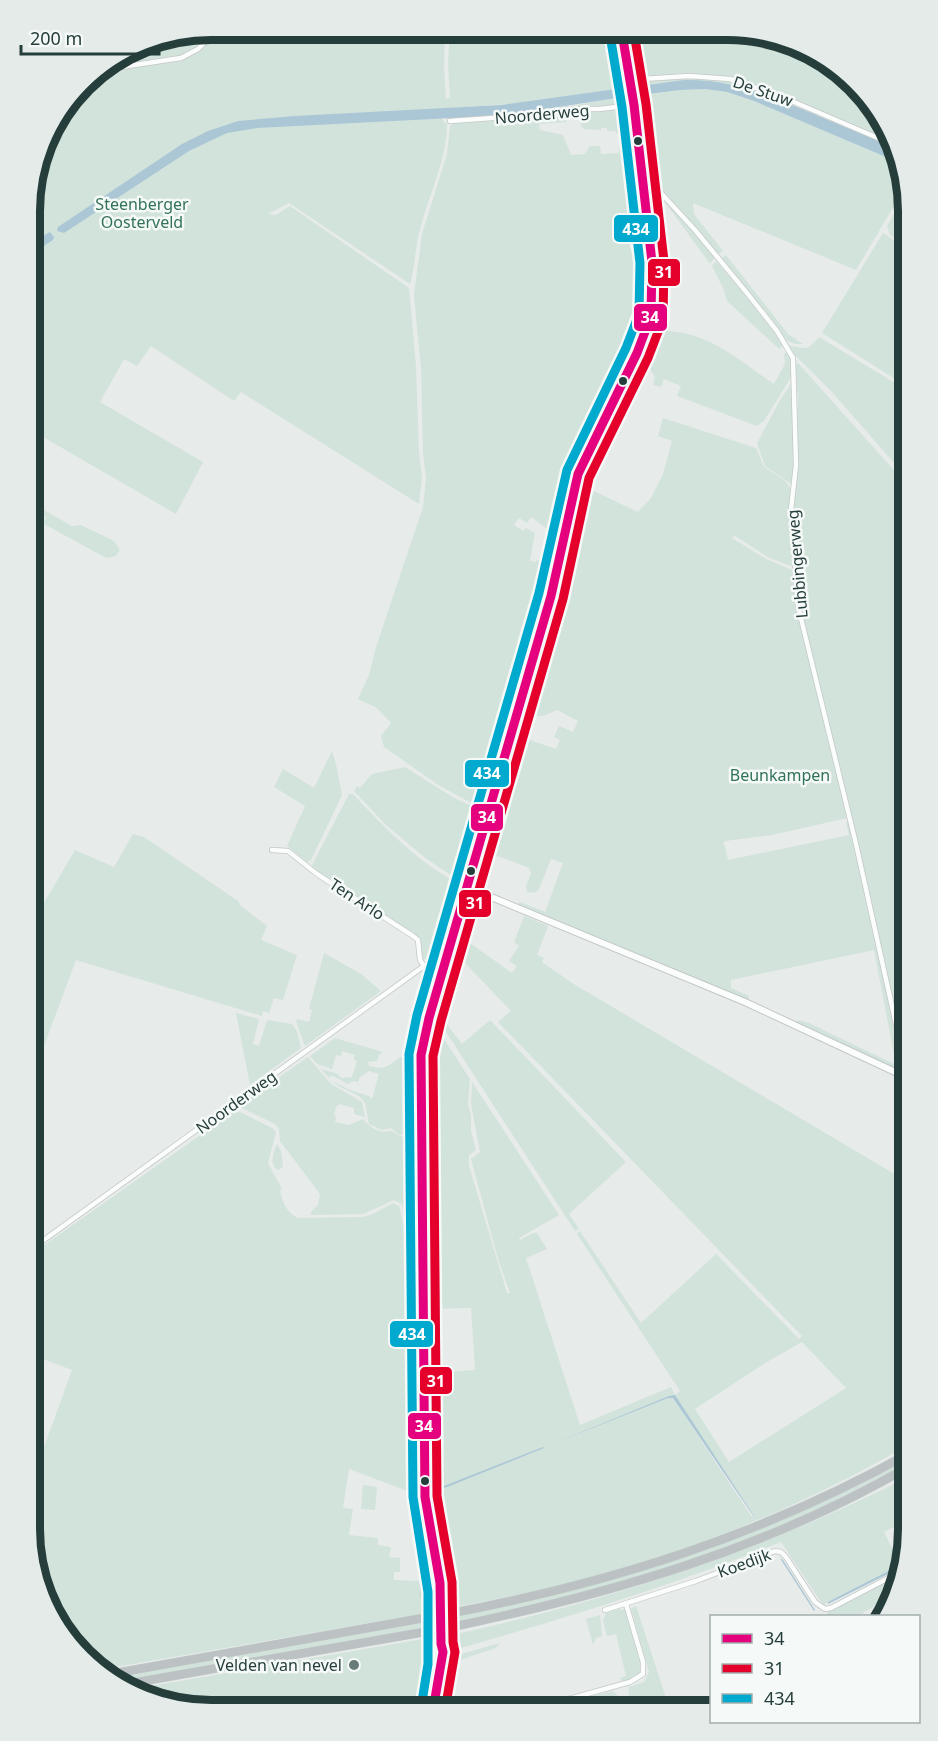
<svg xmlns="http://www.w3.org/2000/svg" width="938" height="1741" viewBox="0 0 938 1741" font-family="'Noto Sans',sans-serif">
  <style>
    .built { fill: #d5dcda }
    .green { fill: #d2e3db; fill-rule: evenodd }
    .water { fill: #abc7d6 }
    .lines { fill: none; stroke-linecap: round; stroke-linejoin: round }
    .minor-casing { stroke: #c4c8c7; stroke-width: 6 }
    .secondary-casing { stroke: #c1c7c5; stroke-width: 8 }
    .motorway-casing { stroke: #c2cac9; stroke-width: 9 }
    .minor { stroke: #fbfcfc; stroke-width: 4.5 }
    .secondary { stroke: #fbfcfc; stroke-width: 6 }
    .motorway { stroke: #bcc2c3; stroke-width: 8 }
    .motorway-bridge-casing { stroke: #c2cac9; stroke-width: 9; stroke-linecap: butt }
    .motorway-bridge { stroke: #bcc2c3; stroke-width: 8 }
    .bus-1-casing { stroke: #f5faf8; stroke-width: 14 }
    .bus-2-casing { stroke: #f5faf8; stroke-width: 14 }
    .bus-3-casing { stroke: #f5faf8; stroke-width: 14 }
    .bus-1 { stroke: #e5007d; stroke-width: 9 }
    .bus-2 { stroke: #e4002b; stroke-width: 9 }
    .bus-3 { stroke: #00a9ce; stroke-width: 9 }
    .bus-dot { fill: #253e3c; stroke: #f5faf8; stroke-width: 2 }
    .poi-dot { fill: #697b79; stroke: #f5faf8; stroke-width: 2 }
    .labels { text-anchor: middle; stroke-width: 5; stroke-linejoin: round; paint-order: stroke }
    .street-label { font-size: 16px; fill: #253e3c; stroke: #f5faf8 }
    .park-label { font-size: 16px; fill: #327258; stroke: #f5faf8 }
    .poi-label { font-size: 16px; fill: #253e3c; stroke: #f5faf8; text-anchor: end }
    .rim { fill: none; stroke: #253e3c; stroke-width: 8 }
    .line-badge { stroke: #f5faf8; stroke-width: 2 }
    .badge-label { font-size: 16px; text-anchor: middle; font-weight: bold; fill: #fff }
  </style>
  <rect width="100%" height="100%" fill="#e7ebea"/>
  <path class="built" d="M659 1698 660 1711H576L622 1700Z"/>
  <path class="green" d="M212 30H214L209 41 214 37 258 30 445 31 444 68 446 99 450 98 448 63 450 31 612 33 618 67 622 81H626L627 91H624L623 88 510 104 435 109 445 123H447C447 161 428 196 419 233 415 249 415 268 410 284L289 203 268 214 276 215 290 206 409 288 416 366 419 453 422 478 419 504 241 392 234 401 151 346 137 366 124 359 100 402 203 462 176 514 31 430 32 188 49 131 92 75 143 44Z
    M626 33H761L846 75 890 141 737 79 688 73 637 77 634 75Z
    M685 77 721 79 744 84 801 109C737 82 710 75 640 86L638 92 641 95 682 90 705 89 727 92 754 101 900 163 904 189 856 270 693 203 694 214 723 251 717 255 646 172 634 86 637 81Z
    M627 94 628 104 599 107 570 106 624 97V95Z
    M624 108 627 109 631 132 616 133 615 131H607V128H601V130L584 129 581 126 580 116 567 115 566 122 539 124 540 130 563 135 571 155 585 154 590 146H600L601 154 619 153V145L632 144 637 203 626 233 639 277 640 310 633 335 572 459 559 504 558 537 531 517 527 523 519 518 514 525 523 531 526 528 535 533 530 561 536 562 537 560 546 563 550 553 555 554 546 583 542 587 518 676 477 806 440 786 384 747 381 736 391 723 377 708 358 699 369 675 376 647 423 507 426 478 423 453 421 369 414 295 422 234 447 154 450 126 453 123C510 120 567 111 624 108Z
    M652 184 715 257 710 264Z
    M905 194 908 212V247L890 235 887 226Z
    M642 202 647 239 632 240C629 225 640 216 642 202Z
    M883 233 908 249V387L822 333Z
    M647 241 651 288 645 287 633 242Z
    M726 255 788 334 803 344H795L786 340 741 281 720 259Z
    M716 261 766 320 784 345 779 349 727 301 724 290 712 266Z
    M652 326C665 332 675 331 688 334 720 342 747 366 774 384L785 364 784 354 788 351 791 358 793 374 764 421 757 426 677 396 681 386 664 379 661 387 653 385 655 377 641 354Z
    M638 333 642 336 620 382 615 380Z
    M819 337 908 391V475L903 473 830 390 794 354 788 345C803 349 809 351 819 337Z
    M798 363 908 486V507L904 508 893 521 900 527 908 519V1061L902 1042 869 890 799 603 800 585 796 564 794 511 798 403 796 364Z
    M794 379 795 465 791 484 765 466 757 443 779 402Z
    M602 408 606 410 588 446 584 445Z
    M663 418 756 448 764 467 784 480 791 489 789 508 792 566 769 558 734 535 732 538 766 559 792 570 795 585 796 610 826 723 847 818 772 835 725 841 723 844 725 846 728 860 849 835 846 823 848 822 895 1030 906 1068 907 1071 904 1074 795 1022 799 1020 809 1023 896 1065 874 950 731 980V988L749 996 748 1001 516 906 520 902 545 912 563 863 551 859 539 889 535 893 527 892 526 886 531 873 529 868 498 856 491 858 480 855 515 735 556 749 560 740 554 737 559 726 573 732 578 721 557 710 543 716H536L523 706 558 582 579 484 638 512 651 498 663 474 672 441 658 436Z
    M569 479 573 482 561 539 563 506Z
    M31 503 72 526 81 525 114 541 120 550 116 556 106 558 44 524 46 517 31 508Z
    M540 609 545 611 521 691 516 690Z
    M512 705 518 707 487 808 482 809Z
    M332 751 336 764 342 795 311 860 307 862 287 846 305 806 274 787 283 769 314 788Z
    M405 767 454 798 476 808 465 841 458 880 424 857 385 824 354 791 357 786 360 788 372 774Z
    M349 794H353C384 827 417 862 458 883L450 914 439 938 434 960 423 959 419 939 313 869 312 865Z
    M480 810 486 814 466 882 461 881Z
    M133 834 144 837 238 901 241 906 267 926 261 940 297 955 283 1000 274 998 269 1013 263 1011 262 1016 76 960 38 1062 31 1064V925L75 850 114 867Z
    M524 916 548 926 537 955 544 958 542 962 572 983 908 1182V1445C812 1501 701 1548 594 1577 544 1591 493 1600 443 1609L428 1490V1373L475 1370 471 1308 430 1309 428 1181 425 1163 424 1098 427 1091V1056L433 1022 470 1079 468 1105 471 1115V1131L476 1150 469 1155V1166L507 1293H510L498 1259 471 1159 480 1152 471 1104 472 1082 559 1215 519 1238 520 1240 533 1233H537L547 1249 526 1258 580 1425 671 1387 675 1395 680 1391 577 1234 580 1231 641 1323 716 1254 799 1339 802 1336 498 1022 511 1011 466 964 451 953 457 934 512 973 517 966 509 961 519 946 514 942ZM802 1342 846 1388 729 1462 695 1409 765 1363ZM673 1395 754 1516 752 1517 673 1398H668L550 1445Z
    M453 922 443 959H438L440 945Z
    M324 953 361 974 381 991 305 1046 296 1021 297 1019 309 1022 312 1010 309 1009Z
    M443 987 447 989 440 1015 462 1044 490 1020 626 1162 569 1214 579 1229 575 1231 435 1015Z
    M236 1013 259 1019 253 1044 259 1046 267 1020 292 1024 297 1031 301 1048 250 1085Z
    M335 1038 383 1052 379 1055 377 1061 368 1062 369 1066C385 1070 388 1067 400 1057L412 1059 409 1086V1134L399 1135 391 1128 382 1130 369 1124C367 1117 367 1110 365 1103 361 1093 340 1090 332 1081L350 1090 369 1096 372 1099 379 1074 369 1071 360 1077 358 1082 353 1081 348 1084 333 1076 328 1077 321 1069 338 1074 341 1078 352 1077 357 1061 354 1060 355 1055 342 1051 341 1056 336 1055 332 1069 317 1064 310 1056Z
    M420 1048 423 1406H417L416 1059Z
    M308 1057 331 1084 362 1102 365 1117 354 1114V1108L339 1104 336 1107 334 1114 336 1117 335 1122 349 1125 363 1119C371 1128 379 1134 391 1131L400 1136 409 1137 411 1230 406 1224 402 1204 394 1200 363 1214 311 1215V1212L318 1205 320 1194 280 1141 279 1129 275 1124 238 1106Z
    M236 1110 272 1128 276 1132 268 1163 282 1189 280 1191C283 1203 286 1212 298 1218L363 1217 373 1214 393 1203 399 1206 403 1223 411 1233 413 1493 349 1469 343 1508 353 1509 349 1535 378 1538V1545L391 1547 389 1557 400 1558V1572H394V1580L421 1581 422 1609 426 1608 425 1537 431 1574 433 1612 98 1670 92 1666 40 1588 30 1529V1486L72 1370 30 1354V1255Z
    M277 1144 281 1151 283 1167 278 1170C269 1165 273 1152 277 1144Z
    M908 1458V1464C817 1512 724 1553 625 1582 566 1600 504 1612 443 1625V1620L455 1616C553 1597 650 1573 742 1536 799 1514 853 1486 908 1458Z
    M908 1477V1520L884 1532 899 1562 903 1560 902 1564 823 1605 781 1542C673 1585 563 1619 450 1651L444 1648 443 1637C605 1602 760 1552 908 1477Z
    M363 1485 377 1487 375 1510 361 1509Z
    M900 1574 895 1596 864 1612 861 1616H828L827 1611Z
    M636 1606 667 1701 669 1711H657L653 1704 646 1702 628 1703 629 1687 644 1682 649 1672 631 1609Z
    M619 1609 625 1610 642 1665V1673L634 1679 622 1682 620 1678 626 1676 616 1634 607 1636 603 1621 606 1613Z
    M600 1615 602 1636 596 1638 593 1645 586 1619Z
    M429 1621H434L433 1627 116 1682 109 1677Z
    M434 1637 433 1672 427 1710H420V1698L365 1696 364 1703 363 1700 357 1703 356 1710H342L343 1700 339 1696 260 1710 188 1709 128 1690Z
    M500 1643 496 1648 454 1662 447 1701 442 1710H436L445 1661 447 1658Z
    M613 1691 622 1700 623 1711 550 1710 554 1706Z"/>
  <path class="water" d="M684 80C734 79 770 96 814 114 842 126 869 136 896 149L900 163 754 101 727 92 705 89 681 90 640 95 637 93V89L640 86Z
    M623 88 624 91H627V94L624 95V97L519 113 472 117 257 128 227 133 189 151 64 233 57 231 58 227 182 144 208 131 238 121 295 116 501 105Z
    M50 232 54 237 53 240 31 254V243Z
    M675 1395 754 1516V1517L673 1398H668L550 1445 669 1396Z
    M543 1447 544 1448 432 1493V1491L439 1488Z
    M780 1558 783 1560 815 1610 814 1611Z
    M902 1564V1567L828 1604V1602Z
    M339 1696 342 1697V1702L300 1710H260Z"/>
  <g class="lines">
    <g class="minor-casing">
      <path id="minor" d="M101 70 181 58 198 49 217 30
        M626 80 689 76 730 79 780 96 892 144
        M450 121 521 116 569 109H599L634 105
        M644 180 650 181 695 230 747 293 777 331 793 358 796 465 791 510 798 606 856 844 897 1029 908 1065
        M613 381 622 385
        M272 850 288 851 317 874 413 936 418 940 420 960 424 966
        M30 1250 424 966 432 962 445 964
        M423 1595 424 1530 428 1521
        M605 1610 696 1581 775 1551 781 1552 786 1557 815 1602 825 1609 831 1608 900 1572
        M535 1710 540 1707 630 1682 643 1674V1662L626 1604"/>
    </g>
    <g class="secondary-casing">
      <path id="secondary" d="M467 887 745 1002 908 1078
        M440 1665V1583L425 1497 421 1055 429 1018 551 596 578 474 637 353 651 316 652 262 634 105 622 33
        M433 1710 441 1664"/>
    </g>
    <g class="motorway-casing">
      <path id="motorway" d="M452 1613C615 1582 762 1535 908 1454
        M452 1627C610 1594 767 1549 908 1467
        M105 1675 429 1617
        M121 1685 430 1631"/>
    </g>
    <use href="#minor" class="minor"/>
    <use href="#secondary" class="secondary"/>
    <use href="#motorway" class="motorway"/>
    <g class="motorway-bridge-casing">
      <path id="motorway-bridge" d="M429 1617 452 1613
        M430 1631 452 1627"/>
    </g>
    <use href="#motorway-bridge" class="motorway-bridge"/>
    <g class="bus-1-casing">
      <path id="bus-1" d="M433 1710 443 1652 441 1644 440 1583 425 1497 421 1055 429 1018 551 596 578 474 637 353 651 316 652 262 634 105 622 33"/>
    </g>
    <g class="bus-2-casing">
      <path id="bus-2" d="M445 1710 455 1652 453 1642 452 1582 437 1496 433 1056 441 1021 563 599 589 478 648 358 663 319 664 261 646 104 634 33"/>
    </g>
    <g class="bus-3-casing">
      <path id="bus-3" d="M421 1708 428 1664V1592L413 1497 409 1054 417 1015 539 593 567 470 626 348 639 314 640 263 622 107 610 35"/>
    </g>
    <use href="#bus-1" class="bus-1"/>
    <use href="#bus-2" class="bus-2"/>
    <use href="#bus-3" class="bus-3"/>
  </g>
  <g class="bus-dot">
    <circle cx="638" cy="141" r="5"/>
    <circle cx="623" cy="381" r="5"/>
    <circle cx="471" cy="871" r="5"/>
    <circle cx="425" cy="1481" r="5"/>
  </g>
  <circle class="poi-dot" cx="354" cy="1665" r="6"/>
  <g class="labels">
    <g class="street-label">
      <text transform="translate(763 91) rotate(19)" y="6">De Stuw</text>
      <text transform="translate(542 114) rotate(-5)" y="6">Noorderweg</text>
      <text transform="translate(797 564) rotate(-95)" y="6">Lubbingerweg</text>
      <text transform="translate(357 899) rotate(33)" y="6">Ten Arlo</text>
      <text transform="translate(236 1102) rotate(-36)" y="6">Noorderweg</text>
      <text transform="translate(744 1563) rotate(-20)" y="6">Koedijk</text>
    </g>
    <g class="park-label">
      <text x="142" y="210">Steenberger<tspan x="142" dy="18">Oosterveld</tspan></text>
      <text x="780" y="781">Beunkampen</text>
    </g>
    <g class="poi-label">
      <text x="342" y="1671">Velden van nevel</text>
    </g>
  </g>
  <path d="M0 0H938V1741H0ZM211 40H727A171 171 0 0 1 898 211V1529A171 171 0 0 1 727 1700H211A171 171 0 0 1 40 1529V211A171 171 0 0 1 211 40Z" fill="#e4ebe9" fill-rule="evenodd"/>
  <path class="rim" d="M211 40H727A171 171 0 0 1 898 211V1529A171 171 0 0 1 727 1700H211A171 171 0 0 1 40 1529V211A171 171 0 0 1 211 40Z"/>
  <g class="line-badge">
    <rect x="613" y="214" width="46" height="29" rx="6" fill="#00a9ce"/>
    <rect x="647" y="258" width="34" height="29" rx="6" fill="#e4002b"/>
    <rect x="633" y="303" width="35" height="29" rx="6" fill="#e5007d"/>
    <rect x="464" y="759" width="46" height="29" rx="6" fill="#00a9ce"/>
    <rect x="470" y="803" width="34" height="29" rx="6" fill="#e5007d"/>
    <rect x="458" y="889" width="34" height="29" rx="6" fill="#e4002b"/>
    <rect x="389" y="1320" width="45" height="28" rx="6" fill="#00a9ce"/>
    <rect x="419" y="1366" width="34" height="29" rx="6" fill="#e4002b"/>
    <rect x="407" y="1412" width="35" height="28" rx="6" fill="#e5007d"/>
  </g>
  <g class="badge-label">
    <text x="636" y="235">434</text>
    <text x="664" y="278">31</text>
    <text x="650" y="323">34</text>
    <text x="487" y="779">434</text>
    <text x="487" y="823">34</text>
    <text x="475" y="909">31</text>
    <text x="412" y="1340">434</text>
    <text x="436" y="1387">31</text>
    <text x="424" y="1432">34</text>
  </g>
  <rect x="710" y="1615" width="210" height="108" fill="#f5faf8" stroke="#a2afad" stroke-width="1.5"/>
  <rect x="722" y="1634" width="30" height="9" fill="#e5007d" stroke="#a2afad" stroke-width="1.5"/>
  <text x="764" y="1645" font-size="18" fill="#253e3c">34</text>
  <rect x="722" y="1664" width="30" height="9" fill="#e4002b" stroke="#a2afad" stroke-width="1.5"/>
  <text x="764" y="1675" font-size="18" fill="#253e3c">31</text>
  <rect x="722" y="1694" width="30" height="9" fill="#00a9ce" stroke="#a2afad" stroke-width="1.5"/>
  <text x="764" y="1705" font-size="18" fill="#253e3c">434</text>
  <path d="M21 45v9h138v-9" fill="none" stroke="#253e3c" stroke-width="3"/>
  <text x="30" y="45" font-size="18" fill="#253e3c" stroke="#f5faf8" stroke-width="4.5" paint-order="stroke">200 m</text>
</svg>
